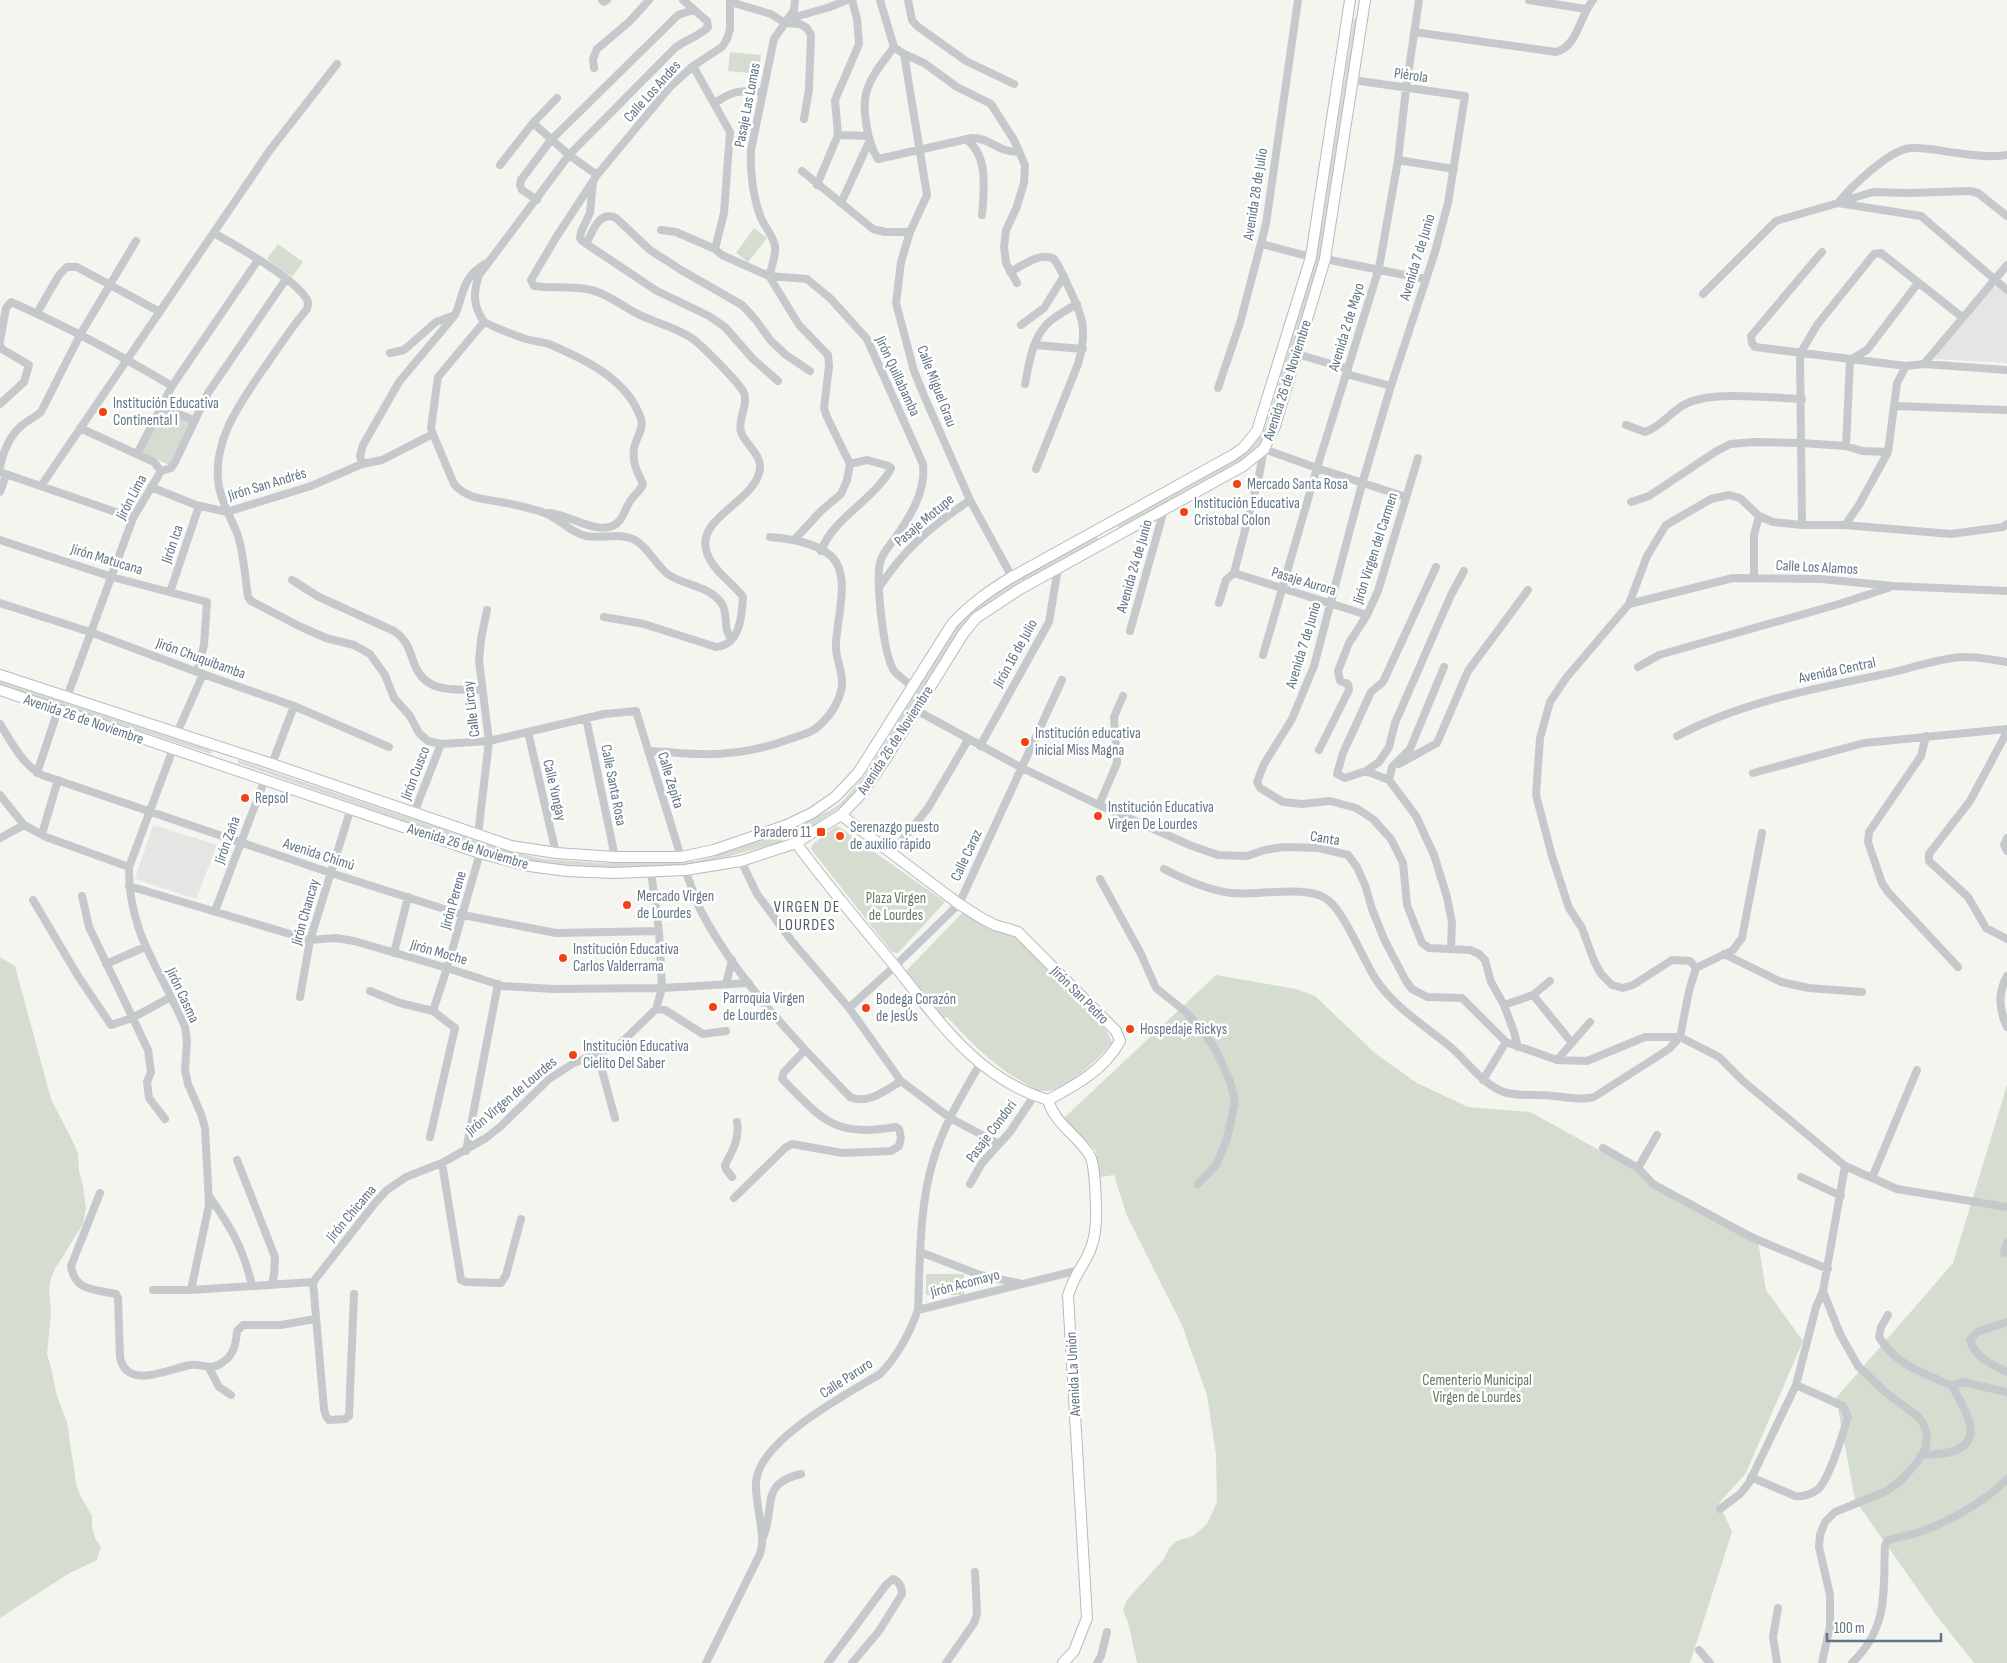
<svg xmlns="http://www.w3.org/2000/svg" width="2007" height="1663" viewBox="0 0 2007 1663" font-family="'Sofia Sans Condensed',sans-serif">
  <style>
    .built { fill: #e5e6e3 }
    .green { fill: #d5dcd0 }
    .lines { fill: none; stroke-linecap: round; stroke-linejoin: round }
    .major-casing { stroke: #b6babe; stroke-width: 12 }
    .minor { stroke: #c6c9cc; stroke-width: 8 }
    .major { stroke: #fff; stroke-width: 10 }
    .poi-dot { fill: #f14213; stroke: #fff; stroke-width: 2 }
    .labels { text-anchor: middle; stroke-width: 5; stroke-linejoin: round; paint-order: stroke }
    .street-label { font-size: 15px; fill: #617584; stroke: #fff }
    .poi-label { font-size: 15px; fill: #617584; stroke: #fff; text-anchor: start }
    .park-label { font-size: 15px; fill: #667a60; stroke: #fff }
    .neighbourhood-label { font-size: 16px; letter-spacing: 1px; fill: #4f5e68; stroke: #fff }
  </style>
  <rect width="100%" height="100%" fill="#f5f5f0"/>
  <path class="built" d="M1993 287H1999L2007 294V363L1934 359Z
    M153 825 217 845 196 899 135 879Z"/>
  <path class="green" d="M1354 18H1357L1321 255 1270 426C1264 441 1255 450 1242 460L1119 528 1118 525 1240 457C1253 447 1260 439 1266 425L1317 254Z
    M730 52 761 55 759 74 728 71Z
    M754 228 767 238 748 262 736 253Z
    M278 244 303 262 292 277 267 259Z
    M164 407 191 420 169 465 142 452Z
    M1097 537 1099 540C1054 565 996 590 961 627L867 778 842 806 808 829 804 822 829 811 841 803 865 775 958 624C997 585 1049 562 1097 537Z
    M0 681 212 751 211 754 0 685Z
    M238 760 501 849 543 859 601 863 696 861 711 857 779 832 783 842 699 864 662 867 601 868 542 863 473 845 238 763Z
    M836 826 839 827 945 902 898 953 892 952 811 849 813 844Z
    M964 911C979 926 999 929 1017 939 1035 949 1110 1026 1112 1043 1099 1058 1065 1093 1044 1091 1037 1091 1029 1086 1023 1082 992 1065 971 1042 947 1017L943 1019 906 971Z
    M0 957 15 966 51 1099 74 1144 78 1154 79 1171 83 1185 86 1209 83 1224 55 1269 51 1279 49 1290 51 1311 47 1355 50 1363 57 1396 67 1422 76 1483 80 1495 92 1516V1527L95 1538 101 1547 97 1560 68 1574 0 1618Z
    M1216 975 1296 989 1315 996 1376 1054 1417 1083 1468 1107 1530 1112 1726 1220 1757 1235 1766 1290 1803 1341 1746 1473 1719 1503 1732 1532 1690 1663H1137L1128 1622 1123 1610 1127 1600 1163 1560 1169 1548 1177 1541 1193 1536 1207 1524 1217 1502 1216 1455 1207 1395 1182 1325 1127 1216 1114 1175 1100 1177 1096 1151 1064 1118Z
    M2007 1085V1663H1974L1936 1615 1855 1500 1836 1398 1953 1263Z
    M926 1274H964V1295H926Z"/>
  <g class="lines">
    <g class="major-casing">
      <path id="major" d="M0 675 272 764 511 846 556 853 615 857H681L714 850 787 825 812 813 835 797 858 773 952 624C970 604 989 591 1012 577L1233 455 1243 448 1257 431 1311 257 1350 0
        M0 690 480 853 529 866 567 871 614 873 685 870 741 861 796 843 841 815 862 793 883 763 963 634 976 618 1020 589 1243 466 1264 449 1275 426 1325 259 1365 0
        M796 843C827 885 861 925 894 965 939 1021 976 1078 1048 1100 1076 1085 1104 1070 1120 1041L1116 1031 1018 932 995 925 983 919 959 904 841 815
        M1048 1100C1055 1124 1076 1134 1089 1154 1094 1161 1094 1175 1095 1184 1096 1207 1099 1233 1088 1255 1081 1269 1072 1280 1068 1296L1087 1618 1074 1651 1063 1663"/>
    </g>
    <path class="minor" d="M602 0 604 2 607 0
      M880 0 894 47
      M908 0 912 20 917 26 966 61 1014 84
      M1529 0 1586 9
      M730 2 771 14 785 23 800 24 807 28 811 35 809 89 804 119
      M788 19 830 7 847 0
      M1414 32 1556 52C1578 46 1579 17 1593 0
      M894 47 904 54 924 63 957 87 991 104 1014 140 1025 165 1024 183 1016 209 1006 230 1004 247 1006 263 1017 283
      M894 47C884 61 872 74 867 90 861 108 868 144 878 159L972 138C989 137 1002 155 1019 151
      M904 54 927 195 910 232 901 262 896 303 914 371 925 398 970 500 1012 577
      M693 66 730 132 724 213 715 249 722 255 769 276 807 279 831 299 867 339 923 464C926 491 911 515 896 537 890 545 882 553 880 563 876 581 883 657 895 672 900 677 907 682 912 687
      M594 68 593 59 597 49 629 22 649 0
      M1353 80 1465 96 1448 203 1435 252 1390 389 1362 484 1314 666 1292 719 1264 764 1257 782 1260 788 1283 802 1302 804 1330 801 1356 808 1373 819 1391 839 1403 863 1407 905 1422 943 1429 948 1470 950 1479 954 1485 960 1491 982 1504 1005 1514 1032 1518 1047
      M715 103C733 90 741 90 763 92
      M533 123 569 155 597 175
      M838 135 868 136
      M966 139C989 156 984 189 982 215
      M1398 160 1454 169
      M500 165 533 123 557 98
      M802 171 873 229 885 232H910
      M593 182 590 213 581 232 580 238 582 241 657 291 709 316 725 327 753 359 778 381
      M817 185 838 135 835 100 859 44 857 19 852 0
      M537 200 522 190 520 185 521 180 551 140 669 24 678 15 693 10
      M1840 202 1873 192 1908 193 1970 191 1978 193 2007 216
      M841 203 869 142
      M1838 203C1851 187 1890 149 1911 148 1925 147 1942 151 1957 153 1973 155 1991 158 2007 155
      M661 230 676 232 715 249
      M214 233C238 247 291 276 306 298 309 302 308 305 307 309 290 329 277 350 262 371 239 404 211 444 219 487 222 503 231 518 237 533 244 553 245 577 248 597L251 601 299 626 326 638 354 645 370 654 385 675 394 698 410 716 419 733 428 741 441 744 489 741 604 714 636 711 681 857
      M586 244C593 231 599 210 616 218L650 250 681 270 742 305 755 319 771 341 786 355 810 371
      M1262 244 1311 257
      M1822 252 1751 336 1752 343 1755 347 1906 366
      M1325 259 1425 279
      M1010 272C1022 266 1041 251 1054 259 1060 267 1064 277 1068 286 1083 317 1088 330 1078 364L1036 469
      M769 276 799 325 828 355 829 366 824 408 827 417 850 464 847 480 841 494 822 510 795 539
      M769 276C772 266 776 256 775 246 773 236 765 227 761 218 753 198 750 171 751 150L774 39 794 10 795 0
      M1703 294 1776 221 1838 203 1921 216 2007 290
      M37 313 59 275 67 267H77L160 312
      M484 322C473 306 473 293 479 275L569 155 675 48C685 40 700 36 708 27L707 21 683 0
      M1021 325 1044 308 1064 276
      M0 341 6 308 11 302C66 326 120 355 172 386
      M0 345 2 349 29 365 24 382 0 404
      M1035 345 1083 349
      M390 353 404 350 436 322 455 315C465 291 461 279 485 264
      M1297 354 1348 369
      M1924 364 2007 370
      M1346 374 1391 386
      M1025 384C1029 364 1032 339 1047 324 1055 316 1067 310 1077 304
      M1218 388 1240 323 1266 224 1298 0
      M161 406 195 421
      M1894 406 2007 410
      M1626 425 1645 432C1665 425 1671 409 1690 402 1716 391 1772 398 1802 399
      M80 428 154 462 161 471
      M1846 446 1850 360 1867 350 1918 283
      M137 454 172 386 258 260
      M362 464 360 456 363 445 399 382 455 315
      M0 467C3 452 10 436 21 426 27 421 35 417 41 412L80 335 136 241
      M0 472 133 518
      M41 486 270 150 337 64
      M151 487 196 505 227 512 311 486 362 464 382 460 433 434
      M0 492 6 475
      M1631 502 1649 496 1715 452 1730 444 1756 442 1802 443 1846 446 1862 451 1888 452
      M549 513C568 513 604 541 620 520 624 515 626 508 629 503 633 495 640 492 643 484 637 471 632 463 634 448 636 438 644 429 641 419 628 379 584 359 549 344 542 342 533 341 526 339 511 334 498 329 484 322L438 377 431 428 433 434 454 484C467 500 488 499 506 503 517 505 528 508 539 511 557 515 568 532 586 536 602 539 620 532 635 540 649 548 656 566 669 575 686 586 710 586 722 604 729 616 722 629 732 639
      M1802 525 1800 354 1817 325 1874 254 1881 253 1962 317
      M1845 525 1859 505 1888 452 1897 383 1906 366 1924 364 2007 265
      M0 540 112 577 207 602 204 645 197 672
      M821 551C832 522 861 507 880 484 884 479 889 474 891 468L889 466 867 460 850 464
      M1234 573 1367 615
      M1754 578V535L1759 516
      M292 580 319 597 394 631C406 639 408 647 413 660 423 694 452 689 482 690
      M880 586C906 547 932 526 970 500
      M170 592 199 506
      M0 603 90 632 197 672 294 706 389 747
      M1219 603 1226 580 1234 573 1259 476 1264 449 1317 468 1406 497
      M1629 604 1733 578 1821 579 1893 586 2007 591
      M604 617 644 624 716 647C740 645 742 616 743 597 732 582 713 571 707 553 694 517 757 502 760 468 761 454 745 444 741 432 737 419 750 403 743 391 736 380 700 343 690 337 673 326 652 322 634 312 621 305 606 293 591 290 572 285 553 289 534 286L531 280 557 236 597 175 670 87 693 66 722 47 727 39 730 29V0
      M1130 631 1164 510
      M1263 655 1317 468 1379 268 1398 160 1406 89 1419 0
      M1444 667 1410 749 1392 767 1389 780 1416 816 1434 855 1447 897 1452 923 1451 947
      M1638 667 1659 655 1839 604 1888 588
      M67 697 133 518 161 471 171 468 175 462 208 393 286 279
      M916 710 1022 768 1099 805 1192 846 1218 855 1247 856 1265 850 1283 847 1319 848 1348 855 1357 867 1365 885 1372 909 1384 939 1406 981 1412 989 1427 997 1462 998 1506 1042 1557 1060 1587 1061 1645 1037H1680L1719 1057 1743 1081 1845 1166 1897 1189 2007 1207
      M586 718 615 857
      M0 724C12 743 22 764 42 775L331 873 463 915 556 933 659 931
      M528 732 556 853
      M2007 732 1970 801 1929 854V861L1968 897 1986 928 2007 939
      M177 733 203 674
      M1677 736C1740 703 1811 689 1880 675 1908 670 1933 659 1962 657 1976 656 1993 660 2007 662
      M1926 736 1921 756 1869 832 1868 842 1882 883 1888 892 1958 967
      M980 746 1049 622 1058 568
      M173 749 129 867C128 934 161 969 185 1027L187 1041 185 1070 188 1084 201 1114 205 1128 209 1205 191 1290
      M1319 750 1349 690 1348 684 1340 681 1338 671 1349 643 1367 615 1378 591 1418 458
      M648 751C665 751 681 754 697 754 728 755 761 750 790 739 798 736 808 734 815 729 828 719 840 703 842 685 843 671 835 658 836 644 836 621 852 575 831 556 815 542 790 539 770 537
      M272 764 294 706
      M1399 764 1437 743 1468 671 1528 590
      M1366 771 1345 778 1337 774 1343 753 1371 692 1383 682 1436 567
      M37 773 58 710
      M1753 773 1864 743 2007 729
      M1389 780 1366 771 1379 762 1389 747 1395 723 1451 595 1464 571
      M0 795 24 825 46 837 129 867
      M1099 805 1117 763 1114 717 1123 696
      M414 813 441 744
      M787 825 796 843
      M42 834 58 780
      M478 835 489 741 479 661 481 639 487 610
      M0 838 24 825
      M2007 838 2004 845 2007 851
      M892 853 928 808 968 740
      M741 861 757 894 791 940 849 1008 901 1081 950 1118 999 1144
      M1164 869C1185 880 1208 890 1231 893 1256 896 1309 884 1328 900 1344 912 1363 959 1375 978 1392 1005 1422 1024 1447 1044 1466 1059 1478 1080 1501 1091 1518 1098 1536 1093 1553 1096 1567 1097 1581 1101 1594 1097L1669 1049 1680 1037 1689 991 1696 968 1690 961 1672 960 1633 985 1623 988 1612 985 1601 974 1594 961 1582 928 1569 908 1552 856 1536 795 1540 738 1550 702 1566 678 1629 604 1647 556 1666 525 1711 499 1729 495 1740 498 1759 516 1773 522 1802 525H1845L1951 534 2003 527 2007 524
      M685 870C691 884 695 900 702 913 739 982 796 1041 850 1097 868 1105 886 1090 901 1081
      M1100 879 1141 954 1156 988 1186 1012 1205 1034 1217 1052 1231 1084 1235 1102 1227 1139 1216 1165 1198 1184
      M129 886 310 940 336 938 354 941 447 968 503 986 553 989 662 988 749 983
      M82 896 89 927 148 1050 151 1072 147 1082 149 1098 165 1119
      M33 900 78 976 111 1025 132 1018 171 997
      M215 911 265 779
      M394 953 408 897
      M1724 954 1781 982 1809 988 1862 992
      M106 964 145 947
      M1696 968 1733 950 1742 938 1762 833
      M2007 976C1998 992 1999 1010 2007 1027
      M726 984 732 960
      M370 991 400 1003 433 1011 455 1028 430 1137
      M1533 995 1572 1043
      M300 997 310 940 351 808
      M1504 1005 1533 995 1550 981
      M849 1008 895 966 959 904 1062 680
      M656 1009 665 1010 703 1034 726 1031
      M433 1011 447 968 480 853
      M597 1052 615 1118
      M1557 1060 1590 1022
      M1483 1080 1506 1042
      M1603 1148 1638 1168 1653 1184 1751 1237 1828 1269
      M466 1151 498 984
      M237 1160 275 1257 274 1275 272 1284
      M442 1163 461 1280 466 1282 501 1283 506 1275 521 1219
      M1638 1168 1657 1135
      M732 1177 726 1169 725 1165C732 1152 740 1138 737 1122
      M1801 1177 1841 1196
      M1872 1178 1917 1070
      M970 1184 982 1163 1010 1132 1034 1096
      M100 1193 71 1266C75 1292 95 1289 116 1294L118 1298 120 1357C127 1391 168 1369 190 1365 203 1363 210 1372 223 1362 234 1355 236 1343 237 1331L243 1325H281L315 1319
      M209 1196C232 1229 242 1246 252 1285
      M734 1198 785 1148 792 1144 843 1153 891 1151 899 1146 901 1138 899 1129 896 1127C833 1137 824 1121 782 1079L784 1072 805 1050
      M920 1252 980 1275 1018 1283
      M2004 1253 2007 1243
      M313 1282 324 1409 326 1416 329 1420 345 1419 349 1416 354 1294
      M153 1290H191L313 1282 375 1203 387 1190 406 1177 442 1163 486 1138 501 1126 549 1079 574 1063 620 1044 656 1009 662 988 659 931 651 872
      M918 1310 1079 1270
      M1888 1315 1881 1327 1879 1337C1898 1367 1923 1372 1952 1386
      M2007 1322 1977 1332 1970 1340C1975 1357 1992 1365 2007 1372
      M209 1368 219 1387 231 1395
      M1923 1455C1932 1454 1942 1454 1951 1452 1988 1441 1963 1406 1952 1386L1963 1382 2007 1392
      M1751 1477 1795 1496C1803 1497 1810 1495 1817 1490 1829 1481 1843 1433 1848 1417L1843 1406 1796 1385
      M1720 1509 1740 1494 1749 1483 1796 1385 1816 1307 1823 1291
      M763 1538C776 1506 759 1484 801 1474
      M1699 1650 1710 1663
      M706 1663 760 1554C761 1549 763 1544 762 1539 762 1520 755 1502 756 1482 759 1440 847 1394 880 1374 897 1357 910 1332 918 1310 920 1261 919 1208 933 1161 943 1126 962 1095 980 1064
      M828 1663 886 1585 893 1579C900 1582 902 1587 902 1594L879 1631 852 1663
      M946 1663 974 1623 977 1614 975 1572
      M1097 1663 1101 1656 1107 1632
      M1777 1663 1773 1637 1778 1608
      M1822 1663 1830 1626V1595L1819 1547 1820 1535 1825 1522 1835 1512 1887 1491 1900 1481 1916 1464 1926 1447 1927 1434 1923 1423 1917 1416 1885 1392 1858 1366 1840 1334 1823 1291 1845 1166
      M1852 1663C1889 1628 1883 1592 1885 1546L1887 1541C1896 1537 1905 1536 1914 1534 1944 1524 1986 1502 2007 1479"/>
    <use href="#major" class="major"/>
  </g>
  <g class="poi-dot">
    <circle cx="103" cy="412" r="5"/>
    <circle cx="1237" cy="484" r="5"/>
    <circle cx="1184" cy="512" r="5"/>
    <circle cx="1025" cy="742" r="5"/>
    <circle cx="245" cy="798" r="5"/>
    <circle cx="1098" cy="816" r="5"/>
    <rect x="816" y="827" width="10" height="10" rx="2.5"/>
    <circle cx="840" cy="836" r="5"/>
    <circle cx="627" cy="905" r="5"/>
    <circle cx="563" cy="958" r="5"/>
    <circle cx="713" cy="1007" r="5"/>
    <circle cx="866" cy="1008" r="5"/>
    <circle cx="1130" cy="1029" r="5"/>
    <circle cx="573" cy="1055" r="5"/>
  </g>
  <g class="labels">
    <g class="street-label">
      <text transform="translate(1411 75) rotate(8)" y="5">Piérola</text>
      <text transform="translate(652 91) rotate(-48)" y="5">Calle Los Andes</text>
      <text transform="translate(747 105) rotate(-79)" y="5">Pasaje Las Lomas</text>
      <text transform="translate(1255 194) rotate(-81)" y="5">Avenida 28 de Julio</text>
      <text transform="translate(1417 257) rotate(-73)" y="5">Avenida 7 de Junio</text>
      <text transform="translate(1346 327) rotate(-73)" y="5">Avenida 2 de Mayo</text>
      <text transform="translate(898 376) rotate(65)" y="5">Jirón Quillabamba</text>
      <text transform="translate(1287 380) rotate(-72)" y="5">Avenida 26 de Noviembre</text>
      <text transform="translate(937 386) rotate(69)" y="5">Calle Miguel Grau</text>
      <text transform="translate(267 484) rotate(-17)" y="5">Jirón San Andrés</text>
      <text transform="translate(131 497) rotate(-62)" y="5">Jirón Lima</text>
      <text transform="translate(924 520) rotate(-40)" y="5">Pasaje Motupe</text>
      <text transform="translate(172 544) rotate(-71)" y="5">Jirón Ica</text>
      <text transform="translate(1375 548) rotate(-72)" y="5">Jirón Virgen del Carmen</text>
      <text transform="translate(107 559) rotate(17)" y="5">Jirón Matucana</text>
      <text transform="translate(1134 566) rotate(-74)" y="5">Avenida 24 de Junio</text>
      <text transform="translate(1817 567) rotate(3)" y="5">Calle Los Alamos</text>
      <text transform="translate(1304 581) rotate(17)" y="5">Pasaje Aurora</text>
      <text transform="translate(1303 645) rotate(-73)" y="5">Avenida 7 de Junio</text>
      <text transform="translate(1015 653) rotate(-61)" y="5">Jirón 16 de Julio</text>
      <text transform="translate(201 658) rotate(20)" y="5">Jirón Chuquibamba</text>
      <text transform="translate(1837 670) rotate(-12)" y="5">Avenida Central</text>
      <text transform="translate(471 709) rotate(-97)" y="5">Calle Lircay</text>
      <text transform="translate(84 719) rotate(19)" y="5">Avenida 26 de Noviembre</text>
      <text transform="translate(895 740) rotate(-57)" y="5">Avenida 26 de Noviembre</text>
      <text transform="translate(415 773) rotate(-69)" y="5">Jirón Cusco</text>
      <text transform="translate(671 780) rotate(73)" y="5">Calle Zepita</text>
      <text transform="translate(614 785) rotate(79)" y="5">Calle Santa Rosa</text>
      <text transform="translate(555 790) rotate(77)" y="5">Calle Yungay</text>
      <text transform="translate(1325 838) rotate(9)" y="5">Canta</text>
      <text transform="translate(227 840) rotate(-70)" y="5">Jirón Zaña</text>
      <text transform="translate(468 846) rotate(17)" y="5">Avenida 26 de Noviembre</text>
      <text transform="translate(319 854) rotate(18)" y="5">Avenida Chimú</text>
      <text transform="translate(966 855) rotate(-65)" y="5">Calle Caraz</text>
      <text transform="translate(453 900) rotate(-74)" y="5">Jirón Perene</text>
      <text transform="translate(305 912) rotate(-74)" y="5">Jirón Chancay</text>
      <text transform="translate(439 952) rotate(16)" y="5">Jirón Moche</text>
      <text transform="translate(183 995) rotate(65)" y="5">Jirón Casma</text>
      <text transform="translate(1080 995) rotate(45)" y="5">Jirón San Pedro</text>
      <text transform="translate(511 1096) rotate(-40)" y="5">Jirón Virgen de Lourdes</text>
      <text transform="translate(991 1131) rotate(-53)" y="5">Pasaje Condori</text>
      <text transform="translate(351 1213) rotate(-50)" y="5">Jirón Chicama</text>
      <text transform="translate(965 1283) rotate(-15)" y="5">Jirón Acomayo</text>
      <text transform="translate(1073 1374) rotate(-93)" y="5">Avenida La Unión</text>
      <text transform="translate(846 1378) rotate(-33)" y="5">Calle Paruro</text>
    </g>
    <g class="poi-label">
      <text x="113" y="408">Institución Educativa<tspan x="113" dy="17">Continental I</tspan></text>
      <text x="1247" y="489">Mercado Santa Rosa</text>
      <text x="1194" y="508">Institución Educativa<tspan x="1194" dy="17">Cristobal Colon</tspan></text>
      <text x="1035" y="738">Institución educativa<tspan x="1035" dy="17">inicial Miss Magna</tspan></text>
      <text x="255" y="803">Repsol</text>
      <text x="1108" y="812">Institución Educativa<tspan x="1108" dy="17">Virgen De Lourdes</tspan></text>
      <text x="850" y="832">Serenazgo puesto<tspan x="850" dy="17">de auxilio rápido</tspan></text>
      <text x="811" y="837" text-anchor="end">Paradero 11</text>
      <text x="637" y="901">Mercado Virgen<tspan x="637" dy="17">de Lourdes</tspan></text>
      <text x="573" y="954">Institución Educativa<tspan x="573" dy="17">Carlos Valderrama</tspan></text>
      <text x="723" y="1003">Parroquia Virgen<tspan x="723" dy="17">de Lourdes</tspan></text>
      <text x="876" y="1004">Bodega Corazón<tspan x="876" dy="17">de JesÚs</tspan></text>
      <text x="1140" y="1034">Hospedaje Rickys</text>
      <text x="583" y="1051">Institución Educativa<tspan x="583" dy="17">Cielito Del Saber</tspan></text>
    </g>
    <g class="park-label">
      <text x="896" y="903">Plaza Virgen<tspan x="896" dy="17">de Lourdes</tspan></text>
      <text x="1477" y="1385">Cementerio Municipal<tspan x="1477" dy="17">Virgen de Lourdes</tspan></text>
    </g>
    <g class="neighbourhood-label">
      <text x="807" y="912">VIRGEN DE<tspan x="807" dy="18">LOURDES</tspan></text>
    </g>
  </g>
  <path d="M1827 1633v8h114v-8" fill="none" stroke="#617584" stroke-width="2.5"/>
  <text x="1834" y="1633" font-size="15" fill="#617584" stroke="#ffffff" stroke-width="4" paint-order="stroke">100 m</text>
</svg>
